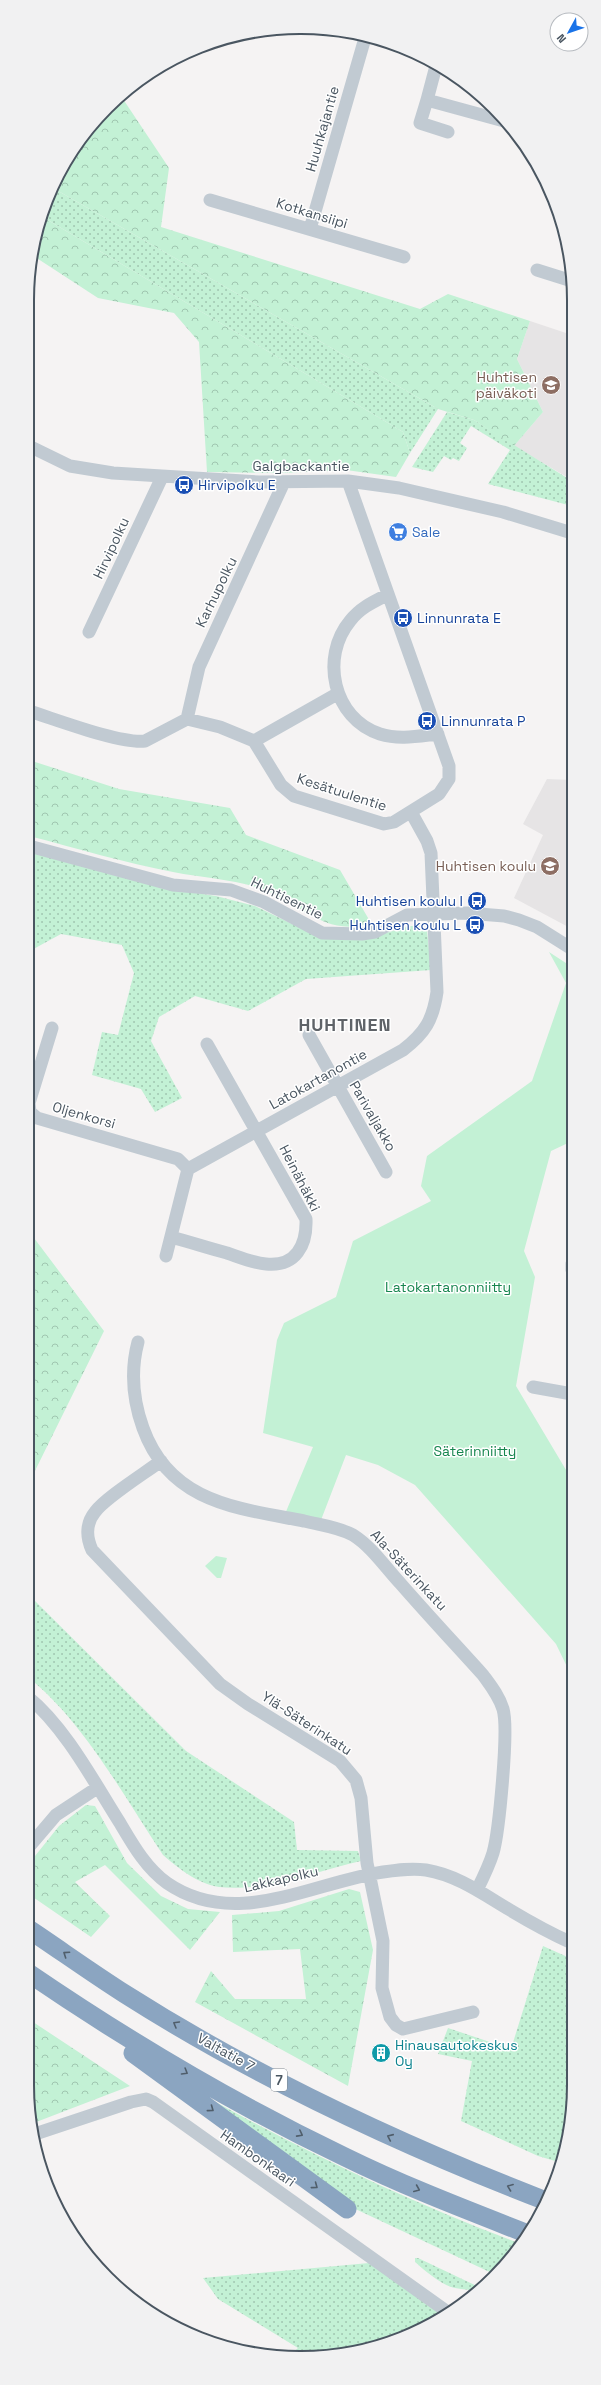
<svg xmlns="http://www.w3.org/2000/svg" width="601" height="2385" viewBox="0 0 601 2385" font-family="'Space Grotesk',sans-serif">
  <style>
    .education { fill: #e6e4e5 }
    .grass { fill: url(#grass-dots) }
    .forest { fill: url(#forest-crowns) }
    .park { fill: #c3f1d5 }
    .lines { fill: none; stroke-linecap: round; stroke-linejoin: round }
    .minor { stroke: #c1cad2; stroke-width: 13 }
    .highway { stroke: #8ba5c1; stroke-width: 19 }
    .oneway { stroke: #505e6b }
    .labels { text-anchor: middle; stroke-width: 3; stroke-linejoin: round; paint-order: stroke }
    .shield { fill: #fff; stroke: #808990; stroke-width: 1 }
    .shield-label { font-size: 13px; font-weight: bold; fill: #4a5661 }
    .street-label { font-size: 14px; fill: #4a5661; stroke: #fff }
    .education-label { font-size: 14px; fill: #785e54; stroke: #fff; text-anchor: end }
    .transit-label { font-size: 14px; fill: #164399; stroke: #fff; text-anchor: start }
    .shop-label { font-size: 14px; fill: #366cbe; stroke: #fff; text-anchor: start }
    .park-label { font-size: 14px; fill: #17864f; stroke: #fff }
    .culture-label { font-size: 14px; fill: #0d838f; stroke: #fff; text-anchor: start }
    .district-label { font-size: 18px; font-weight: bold; letter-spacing: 1px; fill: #5f6368; stroke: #fff }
    .rim { fill: none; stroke: #4a5661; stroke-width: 2 }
  </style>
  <defs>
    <pattern id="grass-dots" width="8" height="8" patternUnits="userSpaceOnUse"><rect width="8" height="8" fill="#c3f1d5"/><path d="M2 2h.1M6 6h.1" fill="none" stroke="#a0c6b0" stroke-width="1.8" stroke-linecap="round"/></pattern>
    <pattern id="forest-crowns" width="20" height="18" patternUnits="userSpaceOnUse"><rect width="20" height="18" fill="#c3f1d5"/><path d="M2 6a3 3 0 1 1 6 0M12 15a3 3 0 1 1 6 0" fill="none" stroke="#a0c6b0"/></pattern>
  </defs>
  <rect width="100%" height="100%" fill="#f5f3f3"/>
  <path class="education" d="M530 321 572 335V480L514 446 543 412 517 359Z
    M547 779 572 780V929L514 898 543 835 523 824Z"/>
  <path class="grass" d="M53 188 438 409 410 453 403 432 41 216Z
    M447 412 474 420 572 481V506L488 484 510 450 471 426 460 443 467 448 459 461 453 458 451 460 444 456 433 472 412 467Z
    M29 851 164 888 216 896 255 906 319 937 365 939 410 926H419L427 930 431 970 306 979 248 1011 195 996 159 1017 151 1041 182 1098 155 1112 141 1089 92 1075 102 1032 118 1035 134 973 122 945 61 934 28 952Z
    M28 1588 31 1597 186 1751 294 1822 297 1850 358 1851 361 1861C317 1871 263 1892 219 1887 198 1884 178 1868 163 1855 123 1795 84 1722 28 1677Z
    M543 1946 572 1959V2120L562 2163 538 2156 461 2121 472 2061 438 2054 448 2028 511 2049Z
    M212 2100C311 2155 414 2204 521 2244L506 2265 496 2275 349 2206Z
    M415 2258H418L481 2288 476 2293C468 2288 464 2290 455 2288 443 2286 424 2270 415 2262Z
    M369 2263 444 2316 422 2330 372 2349 288 2357 298 2348 218 2299 203 2278Z"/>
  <path class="forest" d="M121 96 169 168 161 227 420 309 448 294 530 321 517 359 543 412 514 446 474 420 438 409 53 188C69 152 92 123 121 96Z
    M41 216 403 432 410 453 396 477 346 470 282 473 207 472 199 342 174 313 98 298 32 255Z
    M29 760 119 789 230 808 246 835 340 870 371 923C324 938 303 903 262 889 233 879 203 878 173 872 125 863 76 848 29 836Z
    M28 1230 104 1331 28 1485Z
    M86 1805 95 1806 127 1863 161 1896 188 1909 220 1912 190 1950 105 1865 75 1882 110 1916 91 1937 27 1893V1866L59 1826Z
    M349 1889 360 1892 373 1950 348 2086 195 2002 211 1971 235 1999H306L300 1949 233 1952 232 1915 279 1911Z
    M27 2018 130 2086 31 2124 27 2084Z"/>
  <path class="park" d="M549 952 572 967V1130L568 1143 551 1151 524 1251 535 1277 516 1386 572 1480V1677L556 1644 415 1485 378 1465 346 1455 321 1520 285 1514 313 1447 263 1433 277 1340 284 1323 336 1297 353 1241 431 1201 421 1186 427 1156 532 1081 566 983Z
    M216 1556 227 1558 221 1578H217L205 1566Z"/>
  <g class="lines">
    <path class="minor" d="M436 66 427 100 504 121
      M427 100 420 123 448 132
      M210 200 404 257
      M310 229 365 38
      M537 270 572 281
      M29 446 70 466 113 473 259 482 348 481 399 488 503 512 572 533
      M387 595C373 602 360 608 350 621 320 657 333 719 380 734 399 740 419 736 438 734
      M89 632 162 477
      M29 711C55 719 120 744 145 741L187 719 220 727 254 741 281 785 294 796 384 824 394 822 439 794 449 779V766L348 481
      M187 719 199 667 284 482
      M254 741 337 694
      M29 846 173 885 231 890 264 902 322 933 362 934 375 932 407 915 467 913 504 916 519 920 537 927 572 949
      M52 1028 29 1103 30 1112 37 1118 178 1159 188 1169
      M309 1035 386 1172
      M171 1237C190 1242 208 1248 227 1253 239 1257 253 1263 266 1264 296 1267 307 1245 306 1219L207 1044
      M166 1256 188 1169 403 1050C425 1033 433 1020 437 992L431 853 427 841 411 812
      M572 1270V1264
      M138 1342C130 1372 133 1400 143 1428 170 1503 237 1508 304 1521 320 1525 338 1527 353 1535 372 1547 385 1567 400 1583 427 1614 455 1644 483 1675 491 1686 499 1696 503 1709 509 1729 499 1832 493 1853 489 1866 483 1878 477 1890
      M533 1387 572 1394
      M161 1461C145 1473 105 1498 95 1512 86 1523 86 1537 92 1550L220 1684 248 1704 340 1761 356 1780 361 1798 367 1863 383 1941 382 1988 390 2017 396 2025 403 2029 473 2012
      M28 1697C65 1727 94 1782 120 1823 133 1845 146 1868 167 1883 235 1930 311 1883 383 1872 397 1870 411 1868 426 1870 457 1875 483 1894 510 1910 530 1922 550 1933 572 1943
      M27 1849 56 1815 97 1788
      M32 2135 131 2102 146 2099 153 2102 449 2313"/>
    <path class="highway" d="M27 1928C60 1950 92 1973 125 1994 257 2078 401 2145 546 2201
      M27 1972C128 2041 234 2104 345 2157 404 2186 467 2210 528 2234
      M133 2053 347 2209"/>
  </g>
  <defs><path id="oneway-chevron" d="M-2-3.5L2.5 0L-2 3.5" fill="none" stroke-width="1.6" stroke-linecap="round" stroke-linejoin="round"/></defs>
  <g class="oneway">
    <use href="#oneway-chevron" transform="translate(66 1954) rotate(-146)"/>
    <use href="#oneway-chevron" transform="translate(176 2024) rotate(-150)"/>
    <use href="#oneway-chevron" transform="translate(185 2072) rotate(31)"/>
    <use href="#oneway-chevron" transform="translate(211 2109) rotate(36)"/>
    <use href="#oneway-chevron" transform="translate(300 2134) rotate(28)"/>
    <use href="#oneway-chevron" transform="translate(390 2137) rotate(-156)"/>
    <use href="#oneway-chevron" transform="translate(315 2186) rotate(37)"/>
    <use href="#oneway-chevron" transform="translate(510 2187) rotate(-159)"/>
    <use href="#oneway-chevron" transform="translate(417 2189) rotate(23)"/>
  </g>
  <defs>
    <g id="school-disc" transform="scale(1)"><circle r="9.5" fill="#8d6e63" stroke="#fff"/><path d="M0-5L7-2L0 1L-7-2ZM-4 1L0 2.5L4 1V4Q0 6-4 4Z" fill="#fff"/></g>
    <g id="bus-disc" transform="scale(1)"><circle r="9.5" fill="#1a4fb4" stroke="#fff"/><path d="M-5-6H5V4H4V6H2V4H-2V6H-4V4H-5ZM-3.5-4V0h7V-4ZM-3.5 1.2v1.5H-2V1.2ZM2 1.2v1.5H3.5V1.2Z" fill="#fff"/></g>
    <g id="supermarket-disc" transform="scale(1)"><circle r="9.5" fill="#3f7fe0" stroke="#fff"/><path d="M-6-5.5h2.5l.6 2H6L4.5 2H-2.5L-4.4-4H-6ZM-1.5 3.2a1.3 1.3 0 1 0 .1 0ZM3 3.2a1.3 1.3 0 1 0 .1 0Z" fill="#fff"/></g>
    <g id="building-disc" transform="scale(1)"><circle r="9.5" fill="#0f9aa8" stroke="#fff"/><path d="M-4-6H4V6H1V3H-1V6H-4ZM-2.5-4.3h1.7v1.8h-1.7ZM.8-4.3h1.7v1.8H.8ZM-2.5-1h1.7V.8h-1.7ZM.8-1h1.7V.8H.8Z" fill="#fff"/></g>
  </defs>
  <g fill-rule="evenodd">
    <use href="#school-disc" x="551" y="385"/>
    <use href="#bus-disc" x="184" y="485"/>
    <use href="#supermarket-disc" x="398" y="532"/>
    <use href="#bus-disc" x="403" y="618"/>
    <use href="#bus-disc" x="427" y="721"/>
    <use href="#school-disc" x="550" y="866"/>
    <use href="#bus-disc" x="477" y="901"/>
    <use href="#bus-disc" x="475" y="925"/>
    <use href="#building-disc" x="381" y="2053"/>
  </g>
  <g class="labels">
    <rect class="shield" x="271" y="2069" width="16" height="22" rx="3"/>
    <g class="shield-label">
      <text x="279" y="2085">7</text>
    </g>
    <g class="street-label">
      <text transform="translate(322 129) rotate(-74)" y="5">Huuhkajantie</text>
      <text transform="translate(312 213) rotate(17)" y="5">Kotkansiipi</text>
      <text x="301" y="471">Galgbackantie</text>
      <text transform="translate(111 548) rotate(-65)" y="5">Hirvipolku</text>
      <text transform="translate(216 592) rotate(-64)" y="5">Karhupolku</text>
      <text transform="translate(342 792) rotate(18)" y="5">Kesätuulentie</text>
      <text transform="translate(287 898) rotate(26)" y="5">Huhtisentie</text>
      <text transform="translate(318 1079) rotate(-29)" y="5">Latokartanontie</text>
      <text transform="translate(84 1115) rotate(16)" y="5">Oljenkorsi</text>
      <text transform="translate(373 1116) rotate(60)" y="5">Parivaljakko</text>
      <text transform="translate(300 1178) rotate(63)" y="5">Heinähäkki</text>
      <text transform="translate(409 1570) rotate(47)" y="5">Ala-Säterinkatu</text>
      <text transform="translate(307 1723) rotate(33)" y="5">Ylä-Säterinkatu</text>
      <text transform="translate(281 1879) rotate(-13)" y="5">Lakkapolku</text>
      <text transform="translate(226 2052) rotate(29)" y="5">Valtatie 7</text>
      <text transform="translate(258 2158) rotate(35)" y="5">Hambonkaari</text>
    </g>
    <g class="education-label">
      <text x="537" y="382">Huhtisen<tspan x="537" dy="16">päiväkoti</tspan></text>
      <text x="536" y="871">Huhtisen koulu</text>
    </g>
    <g class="transit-label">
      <text x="198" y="490">Hirvipolku E</text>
      <text x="417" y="623">Linnunrata E</text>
      <text x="441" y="726">Linnunrata P</text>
      <text x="463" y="906" text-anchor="end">Huhtisen koulu I</text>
      <text x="461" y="930" text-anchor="end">Huhtisen koulu L</text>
    </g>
    <g class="shop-label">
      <text x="412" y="537">Sale</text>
    </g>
    <g class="park-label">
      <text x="448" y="1292">Latokartanonniitty</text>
      <text x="475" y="1456">Säterinniitty</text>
    </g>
    <g class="culture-label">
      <text x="395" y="2050">Hinausautokeskus<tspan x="395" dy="16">Oy</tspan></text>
    </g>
    <g class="district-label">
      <text x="345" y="1031">HUHTINEN</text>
    </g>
  </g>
  <path d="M0 0H601V2385H0ZM300 34H301A266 266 0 0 1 567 300V2085A266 266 0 0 1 301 2351H300A266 266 0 0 1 34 2085V300A266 266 0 0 1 300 34Z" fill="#f1f1f2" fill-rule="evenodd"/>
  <path class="rim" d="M300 34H301A266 266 0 0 1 567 300V2085A266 266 0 0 1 301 2351H300A266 266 0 0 1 34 2085V300A266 266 0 0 1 300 34Z"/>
  <g transform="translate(569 32) rotate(230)"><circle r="19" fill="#ffffff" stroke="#b7bbc0"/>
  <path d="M0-3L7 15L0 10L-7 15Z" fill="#1a73e8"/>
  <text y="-6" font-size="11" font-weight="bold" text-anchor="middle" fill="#4a5661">N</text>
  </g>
</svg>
